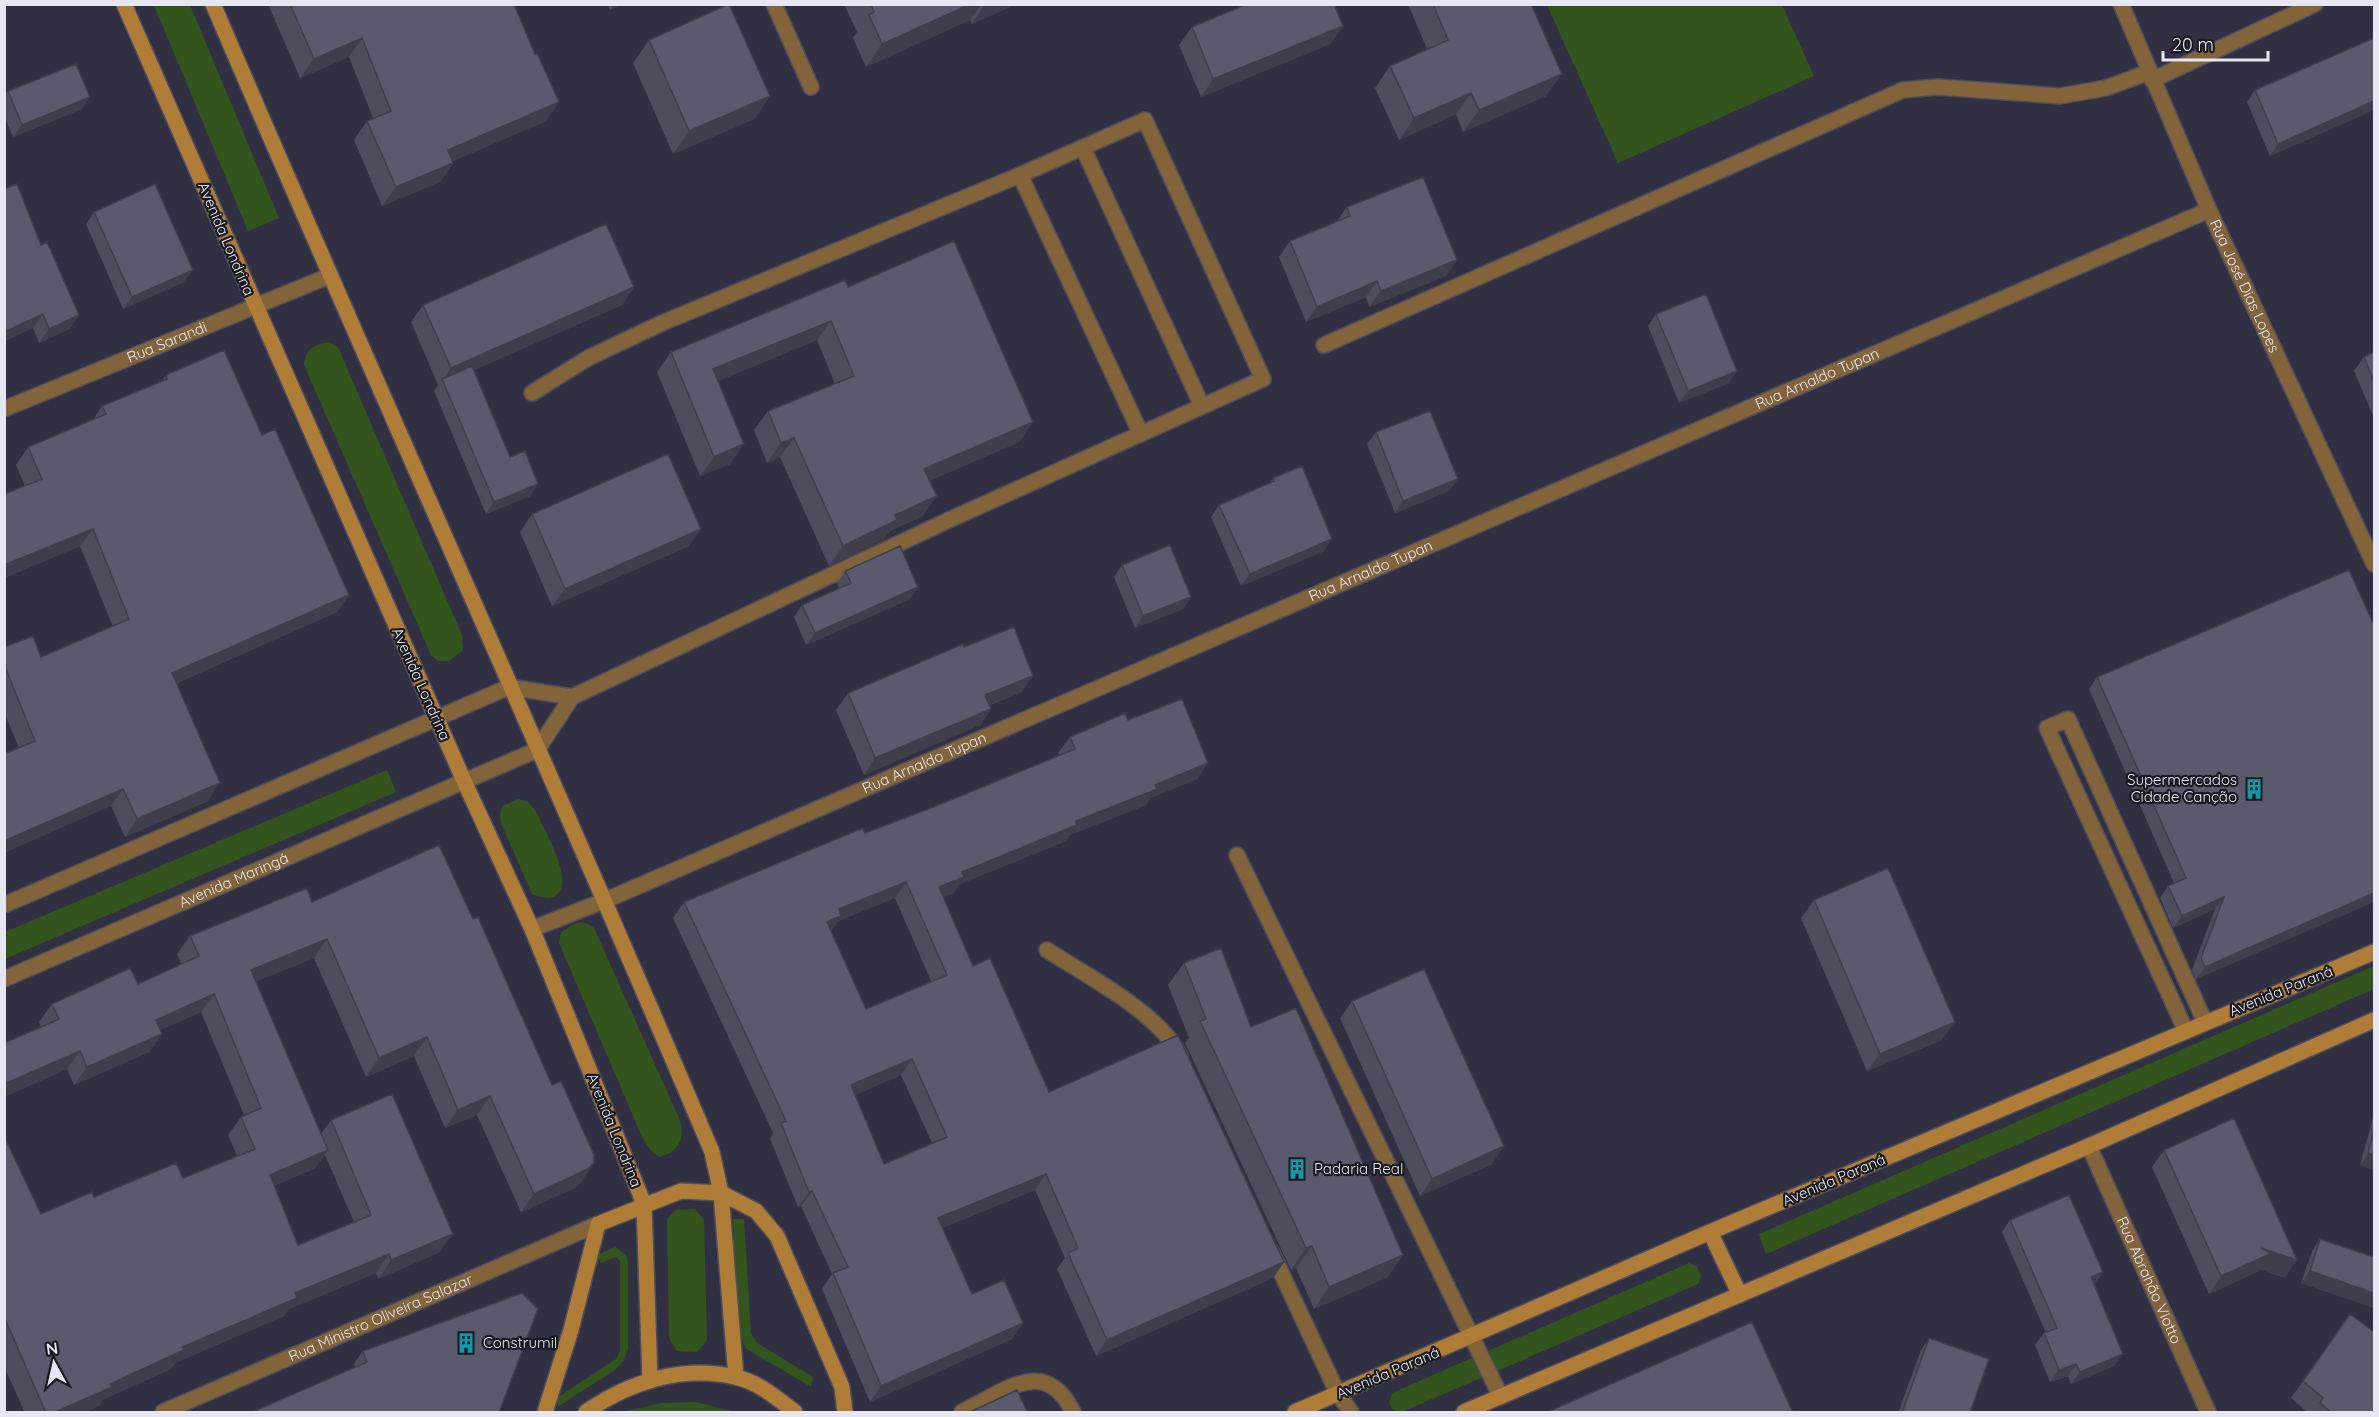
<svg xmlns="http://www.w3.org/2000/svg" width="2379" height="1417" viewBox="0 0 2379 1417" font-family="Quicksand,sans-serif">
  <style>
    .green { fill: #34541e }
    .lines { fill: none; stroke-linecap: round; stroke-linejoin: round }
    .service-casing { stroke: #4e4d5e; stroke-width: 18 }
    .minor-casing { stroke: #4e4d5e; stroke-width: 18 }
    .tertiary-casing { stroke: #4e4d5e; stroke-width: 18 }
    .secondary-casing { stroke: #4e4d5e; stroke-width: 18 }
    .service { stroke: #82633a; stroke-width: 15 }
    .minor { stroke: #82633a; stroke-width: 15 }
    .tertiary { stroke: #82633a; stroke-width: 15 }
    .secondary { stroke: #af7d37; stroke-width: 15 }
    .wall { fill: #4d4d5e; fill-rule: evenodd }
    .shaded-wall { fill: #3f3e4c }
    .building { fill: #5a596d; stroke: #3f3e4c; stroke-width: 1.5; fill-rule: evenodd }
    .labels { text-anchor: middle; stroke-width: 4.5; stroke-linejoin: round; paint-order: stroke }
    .street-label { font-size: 15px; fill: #e7e7f3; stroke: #191921 }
    .poi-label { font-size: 15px; fill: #e7e7f3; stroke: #191921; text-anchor: start }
  </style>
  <rect width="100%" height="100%" fill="#313042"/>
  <path class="green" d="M154 5H190L279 218 248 231Z
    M1547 5H1782L1814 76 1618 163Z
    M329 342 338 347 462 635 463 650 449 661H438L431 655 304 365C305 350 314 344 329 342Z
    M387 770 396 792 5 959V932Z
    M518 799 528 802 535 810C543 827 577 885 555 896 548 900 539 897 532 894L501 823 500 815 502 806Z
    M576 923H586L594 928 679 1118C686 1137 680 1152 659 1157L651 1151 642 1137 559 943 561 932Z
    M2374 966V989L1766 1254 1759 1234Z
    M695 1209 704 1220 707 1340 697 1352 677 1351 669 1338 667 1219 676 1210Z
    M733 1219H744L751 1333 757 1343 813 1377 811 1387 745 1348 738 1324Z
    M616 1247 627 1256 628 1264V1349L623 1361 615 1370 559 1406 555 1399 616 1359 620 1351V1261L616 1257 601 1263 596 1255Z
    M1689 1263 1697 1267 1701 1276 1698 1284 1402 1412 1393 1410 1389 1403 1392 1393Z
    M696 1402 735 1412H622L662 1403Z"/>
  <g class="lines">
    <g class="service-casing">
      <path id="service" d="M774 4 811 87
        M1083 148 1202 406
        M1020 175 1141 434
        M1324 345 1903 90 1938 87 2060 96 2106 88 2149 72
        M532 393 588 358 662 323 1020 175 1145 120 1263 379 951 519 572 697 537 750
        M509 687 572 697
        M1237 855 1501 1397
        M1047 950C1087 976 1160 1013 1180 1056
        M2186 1031 2047 728 2068 719 2205 1022
        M1271 1251 1338 1394 1351 1412
        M962 1412C1005 1391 1045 1355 1073 1412"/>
    </g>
    <g class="minor-casing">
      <g id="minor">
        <path id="s1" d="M2121 4 2209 210 2374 564"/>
        <path d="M2152 80 2315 4"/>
        <path id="s2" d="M4 409 329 276"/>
        <path id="s3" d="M532 929 606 900 2209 210"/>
        <path id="s4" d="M2089 1146 2208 1412"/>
      </g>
    </g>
    <g class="tertiary-casing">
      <g id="tertiary">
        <path d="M4 905 509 687"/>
        <path id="s5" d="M4 979 537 750"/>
        <path id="s6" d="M163 1412 598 1224"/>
      </g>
    </g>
    <g class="secondary-casing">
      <path id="secondary" d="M124 4 464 781 532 929 644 1204 650 1380
        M213 4C377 388 550 768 712 1152L721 1193 736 1377
        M1710 1232 1740 1295
        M545 1412 571 1330 598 1224 681 1191 721 1193 756 1211 777 1236 842 1387 845 1412
        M586 1412C629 1382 682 1365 735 1377 757 1381 778 1399 795 1412
        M1295 1412 1710 1232 2374 952
        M1464 1412 2089 1146 2374 1020"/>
    </g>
    <use href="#service" class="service"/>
    <use href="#minor" class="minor"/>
    <use href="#tertiary" class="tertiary"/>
    <use href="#secondary" class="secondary"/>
  </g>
  <path class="wall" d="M268 4H514L535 54 559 102 546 121 453 161V163L440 182 382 206 354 140 367 121 373 118 349 57 300 78Z
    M607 4H623L610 10Z
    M844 4H1016L972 24 970 20 866 67 853 38 857 32Z
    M1408 4H1531L1546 96 1463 132 1456 114 1399 140 1375 88 1390 66 1427 49Z
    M1343 26 1330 44 1201 97 1179 45 1192 27Z
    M2374 38V110L2270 156 2247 102 2255 90Z
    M649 40 770 96 754 119 673 154 633 63Z
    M8 91 82 109 13 137 4 116V96Z
    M1347 207 1457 260 1446 276 1369 307 1366 297 1306 322 1279 257 1290 241 1337 221Z
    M94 212 184 282 123 309 86 224Z
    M41 245 79 315 69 329 39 343 33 328Z
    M634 287 622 305 474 370 510 457 538 484 530 496 486 514 434 391 438 385 411 322 423 305Z
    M848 287 1033 422 1019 442 929 481 923 516 890 531 883 540 829 566 780 457 767 463 754 430 768 411 835 384 817 340 718 381 730 464 700 476 657 372 671 352Z
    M1656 314 1729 383 1679 403 1648 326Z
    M2374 352V418L2354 371 2364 357Z
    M166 375 262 435 349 595 337 612 177 683 208 801 125 837 111 806 19 748 4 712V647L41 657 113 627 80 546 4 578V494L25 486 16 465 28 447 93 420 102 406 161 382Z
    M1376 432 1458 479 1449 491 1395 513 1367 444Z
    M1273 478 1324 551 1241 586 1211 517 1219 505 1269 483Z
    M532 514 689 546 552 606 520 532Z
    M1122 565 1191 597 1183 609 1135 628 1114 577Z
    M845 571 918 587 910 599 806 645 794 617 802 605 839 588 837 583Z
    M964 647 1022 692 990 705 991 709 980 725 864 775 836 710 848 693Z
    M2097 677 2374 902 2196 979 2192 970 2215 909 2173 928 2160 898 2168 886 2174 883 2089 689Z
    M1128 720 1208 763 1197 779 1150 798 1146 805 1070 835 1066 841 960 884 953 893 943 897 973 966 1049 1092 1284 1262 1273 1278 1096 1356 1057 1269 1065 1258 1035 1190 942 1228 972 1294 1012 1339 870 1402 822 1289 832 1274 801 1206 798 1207 770 1139 773 1133 673 918 684 902 936 806 1060 755 1058 753 1070 737ZM895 898 931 981 866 1009 831 931 838 921ZM901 1075 932 1143 884 1164 855 1095Z
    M1814 900 1942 1040 1867 1071 1801 918Z
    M312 902 473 919 552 1085 594 1163 581 1182 575 1188 521 1212 477 1115 445 1128 414 1056 366 1077 314 958 256 981 321 1134 331 1120 440 1252 378 1279 376 1273 289 1309 284 1316 175 1363 171 1369 102 1400 99 1406 83 1413H25L4 1366V1136L41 1214 94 1197 183 1178 237 1156 228 1135 241 1117 244 1115 201 1012 160 1030 162 1034 149 1052 74 1085 67 1069 4 1097V1043L41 1027 39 1022 52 1004 138 984 181 964 177 954 190 936ZM325 1155 354 1222 298 1245 274 1186 315 1168Z
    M1184 963 1251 1027 1388 1277 1314 1309 1296 1268 1291 1270 1185 1043 1189 1038 1168 985Z
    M1352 1001 1492 1164 1420 1196 1340 1018Z
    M2374 1114V1170L2360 1165Z
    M2164 1150 2285 1278 2259 1269 2257 1272 2209 1294 2152 1167Z
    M2010 1220 2095 1284 2114 1366 2071 1384 2068 1376 2050 1382 2035 1345 2044 1333H2046L2002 1232Z
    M2320 1239 2374 1257V1308L2301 1283 2312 1251Z
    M2350 1314 2374 1413H2308L2291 1398Z
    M1929 1338 1970 1413H1898L1921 1350Z
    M363 1351 499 1413 355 1367 354 1364Z"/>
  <path class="shaded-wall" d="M614 4H623L610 10Z
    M971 4H982L970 20 866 67 882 44Z
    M985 4H1016L972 24Z
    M1343 26 1330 44 1201 97 1213 79Z
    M362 38 349 57 300 78 314 59Z
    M1562 74 1546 96 1463 132 1479 110Z
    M1471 93 1456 114 1399 140 1414 118Z
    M770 96 754 119 673 154 689 131Z
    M90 97 82 109 13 137 22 125Z
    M2374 101V110L2270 156 2278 144Z
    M559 102 546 121 434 169 448 150Z
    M453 163 440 182 382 206 396 187Z
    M1457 260 1446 276 1369 307 1381 291Z
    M193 270 184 282 123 309 132 297Z
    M1377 281 1366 297 1306 322 1317 307Z
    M634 287 622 305 444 383 443 380 451 368Z
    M43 314 33 328 4 342V332Z
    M79 315 69 329 39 343 49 329Z
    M831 321 817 340 699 389 713 369Z
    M1737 371 1729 383 1679 403 1688 391Z
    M1033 422 1019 442 910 489 924 469Z
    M794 438 780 457 767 463 781 443Z
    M744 444 730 464 700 476 714 457Z
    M1458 479 1449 491 1395 513 1403 501Z
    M538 484 530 496 486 514 494 502Z
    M937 496 923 516 890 531 883 540 829 566 843 546 895 515Z
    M93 529 80 546 4 578V565Z
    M701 529 689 546 552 606 565 589Z
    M1332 539 1324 551 1241 586 1250 574Z
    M918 587 910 599 806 645 815 633Z
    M349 595 337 612 160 690 172 673Z
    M1191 597 1183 609 1135 628 1143 616Z
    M1033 676 1022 692 974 711 985 695Z
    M991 709 980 725 864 775 875 758Z
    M1208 763 1197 779 1150 798 1146 805 1070 835 1066 841 960 884 953 893 928 903 939 887 962 872 1076 821 1155 785Z
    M220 783 208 801 125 837 137 819Z
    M123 789 111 806 4 853V841Z
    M906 882 895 898 838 921 830 932 827 922 839 909Z
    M2374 893V902L2196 979 2205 967Z
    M2224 897 2215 909 2173 928 2182 916Z
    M327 939 314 958 238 989 251 970Z
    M214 994 201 1012 143 1038 156 1020Z
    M1955 1022 1942 1040 1867 1071 1880 1054Z
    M162 1034 149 1052 74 1085 87 1067Z
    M427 1037 414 1056 366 1077 379 1058Z
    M80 1051 67 1069 4 1097V1084Z
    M912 1059 901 1075 840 1101 851 1085Z
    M490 1096 477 1115 445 1128 458 1110Z
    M1504 1146 1492 1164 1420 1196 1432 1179Z
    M328 1150 315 1168 257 1193 270 1175Z
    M2368 1153 2374 1155V1170L2360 1165Z
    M594 1163 581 1182 575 1188 521 1212 534 1194Z
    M1046 1174 1035 1190 927 1234 938 1218Z
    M812 1191 801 1206 798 1207 809 1192Z
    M453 1234 440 1252 378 1279 391 1260Z
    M1312 1246 1296 1268 1291 1270 1306 1248Z
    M2261 1248 2297 1260 2285 1278 2259 1269 2257 1272 2209 1294 2221 1276Z
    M389 1254 376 1273 289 1309 284 1316 175 1363 171 1369 102 1400 99 1406 83 1413H53L182 1347 295 1293Z
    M1403 1255 1388 1277 1314 1309 1329 1287Z
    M1284 1262 1273 1278 1096 1356 1107 1340Z
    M2310 1271 2374 1293V1308L2301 1283Z
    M2103 1272 2095 1284 2083 1289 2091 1277Z
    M1023 1323 1012 1339 870 1402 881 1386Z
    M2123 1354 2114 1366 2071 1384 2080 1372Z
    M2076 1364 2068 1376 2050 1382 2059 1370Z"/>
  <path class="building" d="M290 4H514L535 54 537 53 559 102 448 150 453 163 396 187 367 121 391 111 362 38 314 59Z
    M729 4 770 96 689 131 649 40Z
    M871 4H971L882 44 869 15 874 12Z
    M1247 4H1334L1343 26 1213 79 1192 27Z
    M1433 4H1531L1562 74 1479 110 1471 93 1414 118 1390 66 1448 40Z
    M2374 38V101L2278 144 2255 90Z
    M76 64 90 97 22 125 8 91Z
    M1423 177 1457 260 1381 291 1377 281 1317 307 1290 241 1350 216 1347 207Z
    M17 184 41 245 47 242 79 315 49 329 43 314 4 332V189Z
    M155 184 193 270 132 297 94 212Z
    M606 224 634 287 451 368 423 305Z
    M954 241 1033 422 924 469 937 496 895 515 897 520 843 546 794 438 781 443 768 411 854 376 831 321 713 369 744 444 714 457 671 352 845 280 848 287Z
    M1706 294 1737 371 1688 391 1656 314Z
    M224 350 262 435 275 429 349 595 172 673 220 783 137 819 123 789 4 841V754L35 741 4 664V647L33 636 41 657 129 619 93 529 4 565V494L42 479 28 447 106 414 102 406 167 379 166 375Z
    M2374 352V382L2364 357Z
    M472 366 510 457 525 451 538 484 494 502 442 379Z
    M1430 411 1458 479 1403 501 1376 432Z
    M668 454 701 529 565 589 532 514Z
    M1302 466 1332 539 1250 574 1219 505 1274 481 1273 478Z
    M1170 545 1191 597 1143 616 1122 565Z
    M900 546 918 587 815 633 802 605 851 583 845 571Z
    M2349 570 2374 625V893L2205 967 2201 958 2224 897 2182 916 2168 886 2186 878 2097 677Z
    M1014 627 1033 676 985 695 991 709 875 758 848 693 963 644 964 647Z
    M1182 699 1208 763 1155 785 1157 789 1076 821 1077 825 962 872 964 877 939 887 973 966 990 958 1049 1092 1178 1035 1284 1262 1107 1340 1068 1253 1078 1248 1046 1174 938 1218 972 1294 1004 1280 1023 1323 881 1386 833 1273 848 1267 812 1191 809 1192 781 1123 786 1121 684 902 863 828 865 833 936 806 1075 749 1070 737 1125 713 1128 720ZM906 882 947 975 866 1009 827 922 841 916 839 909ZM912 1059 947 1137 884 1164 851 1085Z
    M439 845 473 919 478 917 552 1085 561 1081 594 1155V1163L588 1169 534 1194 490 1096 458 1110 427 1037 379 1058 327 939 251 970 328 1150 270 1175 298 1245 371 1215 331 1120 392 1094 453 1234 391 1260 389 1254 295 1293 297 1298 182 1347 184 1350 110 1384 112 1387 53 1413H46L6 1321H4V1136L41 1214 92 1192 94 1197 176 1163 183 1178 255 1149 241 1117 261 1108 214 994 156 1020 162 1034 87 1067 80 1051 4 1084V1043L59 1019 52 1004 130 968 138 984 199 956 190 936 307 888 312 902Z
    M1888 868 1955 1022 1880 1054 1814 900Z
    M1221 948 1251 1027 1296 1008 1403 1255 1329 1287 1312 1246 1306 1248 1200 1021 1206 1019 1184 963Z
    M1424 969 1504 1146 1432 1179 1352 1001Z
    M2234 1118 2297 1260 2261 1248 2270 1254 2221 1276 2164 1150Z
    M2374 1131V1155L2368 1153Z
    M2069 1195 2103 1272 2091 1277 2123 1354 2080 1372 2076 1364 2059 1370 2044 1333 2057 1328 2010 1220Z
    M2320 1239 2374 1257V1293L2310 1271Z
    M522 1293 538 1309 499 1413H250L367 1362 363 1351Z
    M2350 1314 2374 1332V1413H2332L2320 1403 2323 1398 2303 1381Z
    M1752 1322 1793 1413H1545Z
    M1929 1338 1989 1359 1970 1413H1902Z
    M1017 1390 1028 1413H968Z"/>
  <defs>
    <g id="building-bare" transform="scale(1.62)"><path d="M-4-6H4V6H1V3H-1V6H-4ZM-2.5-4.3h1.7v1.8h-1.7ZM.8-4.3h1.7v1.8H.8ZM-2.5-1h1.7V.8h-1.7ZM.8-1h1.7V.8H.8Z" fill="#0f9aa8" stroke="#191921" stroke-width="2.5" paint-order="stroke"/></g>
  </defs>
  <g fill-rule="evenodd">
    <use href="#building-bare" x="2254" y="789"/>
    <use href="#building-bare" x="1297" y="1169"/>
    <use href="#building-bare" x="466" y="1343"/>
  </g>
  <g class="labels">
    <g class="street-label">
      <text transform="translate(226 239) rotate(67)" y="5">Avenida Londrina</text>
      <text dy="5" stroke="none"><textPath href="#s1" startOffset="308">Rua José Dias Lopes</textPath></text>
      <text dy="5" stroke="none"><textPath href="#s2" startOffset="176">Rua Sarandi</textPath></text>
      <text dy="5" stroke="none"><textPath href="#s3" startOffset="1398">Rua Arnaldo Tupan</textPath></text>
      <text dy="5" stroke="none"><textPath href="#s3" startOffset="912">Rua Arnaldo Tupan</textPath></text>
      <text transform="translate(421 684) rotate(66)" y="5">Avenida Londrina</text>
      <text dy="5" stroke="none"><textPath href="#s3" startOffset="426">Rua Arnaldo Tupan</textPath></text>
      <text dy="5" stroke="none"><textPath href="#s5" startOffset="250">Avenida Maringá</textPath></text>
      <text transform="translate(2281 991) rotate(-22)" y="5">Avenida Paraná</text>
      <text transform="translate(614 1130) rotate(68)" y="5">Avenida Londrina</text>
      <text transform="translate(1834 1180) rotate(-23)" y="5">Avenida Paraná</text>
      <text dy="5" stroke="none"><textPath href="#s4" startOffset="147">Rua Abrahão Viotto</textPath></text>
      <text dy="5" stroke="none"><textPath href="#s6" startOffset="237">Rua Ministro Oliveira Salazar</textPath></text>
      <text transform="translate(1388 1373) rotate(-23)" y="5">Avenida Paraná</text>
    </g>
    <g class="poi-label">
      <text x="2237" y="785" text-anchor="end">Supermercados<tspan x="2237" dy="17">Cidade Canção</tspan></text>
      <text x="1314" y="1174">Padaria Real</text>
      <text x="483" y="1348">Construmil</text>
    </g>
  </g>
  <rect width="2379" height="1417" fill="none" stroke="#e7e7f3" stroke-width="12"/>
  <g transform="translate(54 1363) rotate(352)" stroke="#191921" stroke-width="4.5" paint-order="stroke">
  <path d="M0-4.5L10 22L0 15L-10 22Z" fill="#e7e7f3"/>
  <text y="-9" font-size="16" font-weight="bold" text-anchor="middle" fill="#e7e7f3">N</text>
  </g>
  <path d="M2163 51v9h105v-9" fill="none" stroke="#e7e7f3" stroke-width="3"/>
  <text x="2172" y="51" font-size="18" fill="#e7e7f3" stroke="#191921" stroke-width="4.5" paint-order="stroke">20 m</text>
</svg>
